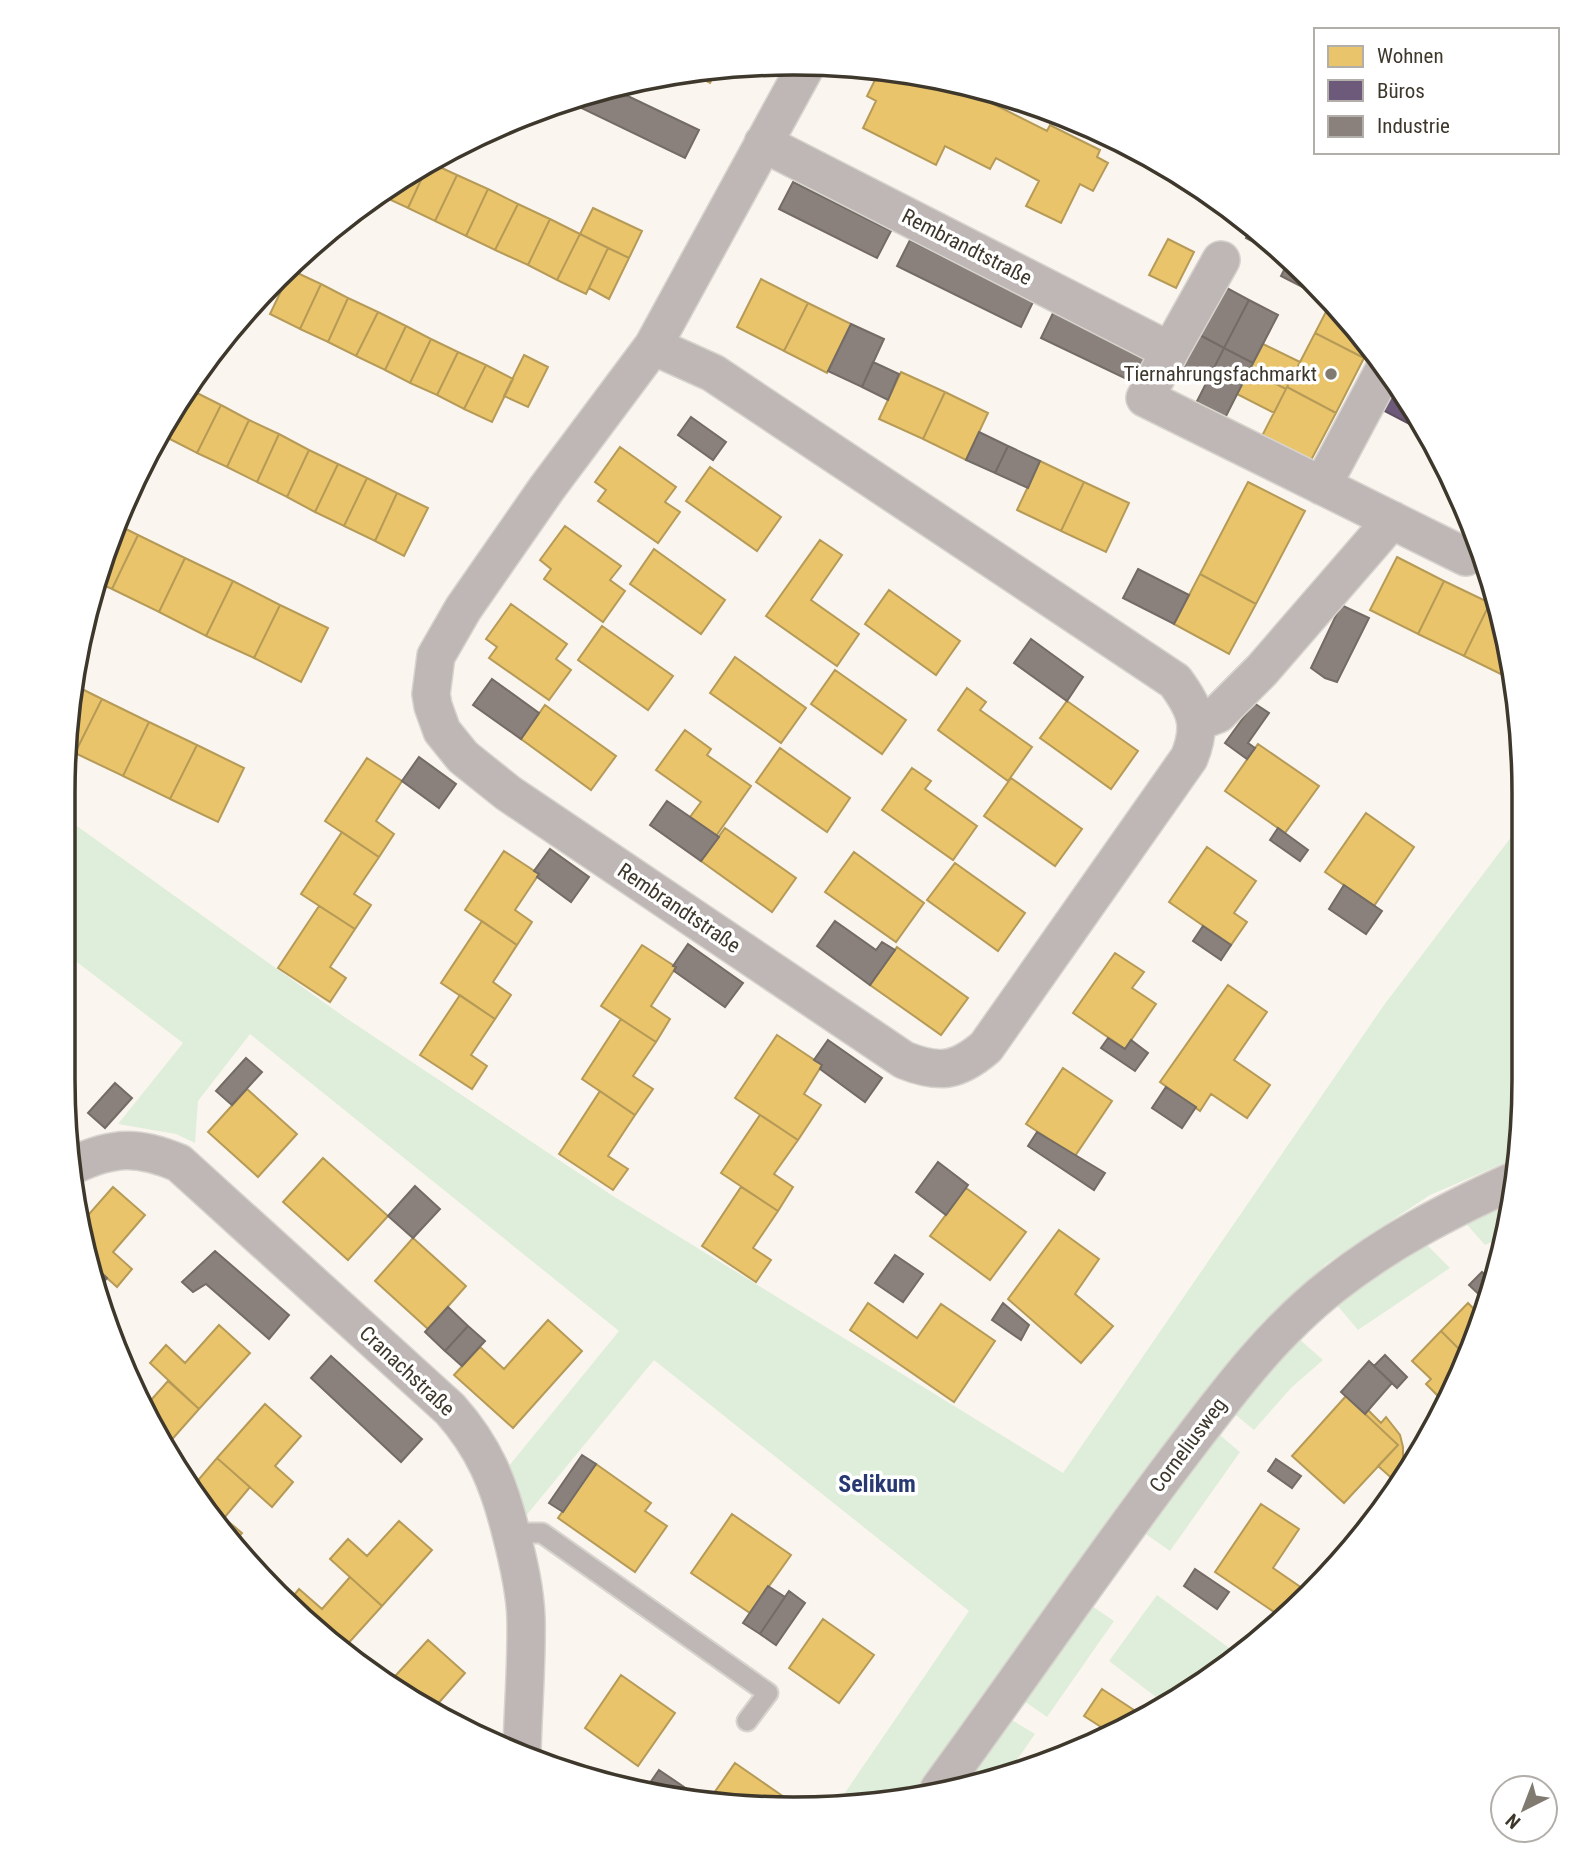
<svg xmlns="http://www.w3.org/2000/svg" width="1587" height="1872" viewBox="0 0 1587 1872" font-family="'Roboto Condensed',sans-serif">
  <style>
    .green { fill: #dfeeda }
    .homes { fill: #e9c46a; stroke: #b69a57; stroke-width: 2 }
    .offices { fill: #6d597a; stroke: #5f4f63; stroke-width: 2 }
    .industry { fill: #8a817c; stroke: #736b64; stroke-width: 2 }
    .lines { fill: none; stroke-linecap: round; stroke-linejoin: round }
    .lane-casing { stroke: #d7d3cd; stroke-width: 23 }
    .street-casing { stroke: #d7d3cd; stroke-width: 40 }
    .lane { stroke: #bfb7b5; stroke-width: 19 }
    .street { stroke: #bfb7b5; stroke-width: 37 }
    .poi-dot { fill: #807a70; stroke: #fff; stroke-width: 2.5 }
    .labels { text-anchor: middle; stroke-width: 7; stroke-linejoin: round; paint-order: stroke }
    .street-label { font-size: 21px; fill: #3e372c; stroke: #fff }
    .poi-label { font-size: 21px; fill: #3e372c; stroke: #fff; text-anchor: end }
    .quarter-label { font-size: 24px; font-weight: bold; fill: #283972; stroke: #fff }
    .rim { fill: none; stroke: #3e372c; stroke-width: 3.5 }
  </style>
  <rect width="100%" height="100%" fill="#faf6ef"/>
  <path class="green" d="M67 819 343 1016 613 1196 1063 1473 1384 1005 1524 820 1522 1127 1516 1158 1430 1195 1325 1265 1247 1342 1125 1496 912 1797 888 1803H838L969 1611 654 1360 525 1517 508 1467 619 1331 250 1034 198 1101 195 1143 176 1134 118 1124 183 1043 65 953Z
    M1508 1197 1500 1238 1485 1245 1461 1218Z
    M1423 1241 1450 1268 1358 1330 1336 1304Z
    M1298 1338 1323 1360 1291 1388 1254 1430 1232 1412Z
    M1216 1432 1240 1452 1170 1551 1143 1532Z
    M1157 1595 1236 1653 1200 1686 1165 1704 1109 1661Z
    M1092 1606 1114 1621 1047 1717 1024 1701Z
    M1012 1720 1035 1734 1010 1770 968 1782Z"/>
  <path class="homes" d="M868 70 946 80 1047 131 1050 125 1100 150 1097 157 1108 163 1093 191 1080 184 1061 223 1026 206 1039 181 996 158 990 169 945 146 936 165 863 128 876 101 867 96 876 78 867 73Z
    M716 71 710 83 691 73Z
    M431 163 457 175 435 221 408 208 428 165Z
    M428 165 408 208 378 194 388 186Z
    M457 175 488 189 466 236 435 221Z
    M488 189 518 204 495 250 466 236Z
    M518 204 550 219 528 265 495 250Z
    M593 208 642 231 629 258 580 234Z
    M550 219 580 234 557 280 528 265Z
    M580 234 608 248 586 294 557 280Z
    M1168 239 1194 252 1176 288 1149 275Z
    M608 248 629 258 609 299 589 288Z
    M291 270 321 284 300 329 270 314Z
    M761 279 808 303 784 351 737 327Z
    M321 284 348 298 328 342 300 329Z
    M348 298 378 312 356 356 328 342Z
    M1331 302 1369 349 1364 358 1315 333Z
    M808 303 851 324 827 373 784 351Z
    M378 312 406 326 385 370 356 356Z
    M406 326 431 339 410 383 385 370Z
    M1315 333 1364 358 1336 413 1287 387Z
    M431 339 458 352 437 395 410 383Z
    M1263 344 1300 362 1286 389 1249 371Z
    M458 352 486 365 464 409 437 395Z
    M524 355 548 367 528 407 504 396Z
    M486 365 513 379 492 422 464 409Z
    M1249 371 1286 389 1274 413 1237 394Z
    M901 372 945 392 923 439 879 419Z
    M1287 387 1336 413 1309 464 1261 438Z
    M189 389 221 405 197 453 164 436Z
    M945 392 988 413 966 460 923 439Z
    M221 405 249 420 227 467 197 453Z
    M249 420 279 434 257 482 227 467Z
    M279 434 309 450 287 497 257 482Z
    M620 447 676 487 665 502 680 512 658 543 598 501 606 490 595 482Z
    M309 450 338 464 315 512 287 497Z
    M1040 461 1084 482 1061 531 1017 510Z
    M338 464 367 478 344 526 315 512Z
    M710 467 781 517 757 551 686 501Z
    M367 478 397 493 375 541 344 526Z
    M1084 482 1129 503 1106 552 1061 531Z
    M1248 482 1305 511 1256 604 1200 574Z
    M397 493 428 508 404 556 375 541Z
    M118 525 138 535 112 589 96 582Z
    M565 526 621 566 610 580 625 591 603 622 544 579 551 569 540 560Z
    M138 535 185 558 159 612 112 589Z
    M820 540 842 555 811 600 859 634 837 666 766 616Z
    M654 549 725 600 701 634 630 584Z
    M1397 557 1444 581 1418 634 1370 610Z
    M185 558 233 581 206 636 159 612Z
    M1200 574 1256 604 1229 654 1174 624Z
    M233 581 280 605 254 658 206 636Z
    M1444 581 1490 603 1464 656 1418 634Z
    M889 590 960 641 936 675 865 624Z
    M1490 603 1496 606 1510 651 1513 680 1464 656Z
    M511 604 567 644 556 659 571 670 549 700 489 658 497 647 486 639Z
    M280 605 328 628 301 682 254 658Z
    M602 626 673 676 648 710 578 660Z
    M735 657 806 708 781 743 710 693Z
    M835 670 906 720 882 754 811 704Z
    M72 684 102 699 75 753 68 749 69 699Z
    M967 688 986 702 980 710 1032 747 1008 781 938 730Z
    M102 699 149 722 123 776 75 753Z
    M1067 701 1138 751 1111 789 1040 738Z
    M545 705 616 756 591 790 521 739Z
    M149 722 197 745 170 799 123 776Z
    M685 730 711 749 707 755 751 786 716 836 690 817 701 802 656 770Z
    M1258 744 1319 786 1285 833 1225 791Z
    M197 745 244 768 218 822 170 799Z
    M780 748 850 798 827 832 756 782Z
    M367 758 402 781 376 821 394 834 379 857 325 821Z
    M912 768 931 781 925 789 977 826 953 860 882 810Z
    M1011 778 1082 829 1055 866 984 816Z
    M1366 813 1414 847 1374 906 1325 872Z
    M725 828 796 878 772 912 701 861Z
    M342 832 379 857 354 894 371 905 355 929 301 894Z
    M1207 847 1256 881 1234 913 1247 922 1231 945 1169 902Z
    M504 851 539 874 515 910 532 922 517 945 465 910Z
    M854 852 924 903 896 942 825 892Z
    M955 863 1025 913 998 951 927 900Z
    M319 906 355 929 330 967 346 978 330 1002 278 968Z
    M482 921 517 945 493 982 511 995 495 1019 441 983Z
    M642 945 676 967 651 1006 670 1019 656 1042 601 1006Z
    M897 947 968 998 941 1035 870 985Z
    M1115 953 1144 972 1132 988 1156 1004 1125 1049 1073 1013Z
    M1228 985 1267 1012 1234 1060 1270 1085 1247 1118 1211 1094 1200 1111 1160 1082Z
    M460 995 495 1019 471 1055 487 1066 472 1089 420 1055Z
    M621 1019 656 1042 633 1076 653 1089 635 1115 582 1079Z
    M777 1035 822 1065 804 1094 821 1105 798 1140 735 1098Z
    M1063 1068 1112 1101 1075 1156 1026 1124Z
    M247 1089 297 1134 258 1177 208 1132Z
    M600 1091 635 1115 608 1156 628 1169 613 1190 559 1154Z
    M760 1115 798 1140 774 1174 793 1187 778 1211 721 1173Z
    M323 1158 388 1216 348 1260 283 1202Z
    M113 1187 145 1215 113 1252 132 1269 117 1287 87 1260 82 1222Z
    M741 1187 778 1211 753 1248 771 1260 756 1282 702 1246Z
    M966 1188 1026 1232 990 1280 930 1236Z
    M1059 1230 1099 1259 1075 1294 1113 1326 1081 1363 1008 1299Z
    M413 1238 466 1286 428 1329 375 1281Z
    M868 1303 917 1338 941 1304 995 1341 954 1402 850 1330Z
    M1468 1303 1483 1318 1466 1356 1441 1331Z
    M548 1320 582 1351 513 1428 454 1375 480 1347 504 1369Z
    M219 1325 250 1353 199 1409 150 1363 166 1345 185 1363Z
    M1441 1331 1466 1356 1448 1395 1443 1391 1438 1396 1426 1384 1431 1379 1412 1361Z
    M168 1381 199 1409 167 1445 143 1409Z
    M1346 1396 1398 1445 1344 1503 1292 1456Z
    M265 1404 301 1436 275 1466 293 1482 272 1507 217 1458Z
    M1368 1410 1381 1423 1386 1417 1400 1435 1403 1447V1457L1396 1482 1378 1466 1398 1445 1365 1414Z
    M217 1458 250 1487 224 1518 242 1533 233 1543 194 1485Z
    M596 1464 651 1503 645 1511 667 1526 635 1572 558 1518Z
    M1261 1504 1299 1529 1273 1568 1302 1588 1288 1608 1280 1616 1215 1572Z
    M732 1514 791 1555 750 1613 691 1573Z
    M399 1521 432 1550 382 1606 330 1559 348 1539 367 1556Z
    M350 1577 382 1606 344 1648 290 1600 299 1589 322 1609Z
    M823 1619 874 1655 839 1703 789 1668Z
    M428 1640 465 1673 435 1707 441 1712 387 1685Z
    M621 1675 675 1713 638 1766 585 1728Z
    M1102 1689 1143 1716 1089 1745 1101 1727 1084 1716Z
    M735 1763 784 1797 780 1803H707Z"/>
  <path class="offices" d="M1394 380 1401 388 1425 432 1379 408Z"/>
  <path class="industry" d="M613 89 699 130 685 158 569 102Z
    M793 182 891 231 877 258 779 209Z
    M1251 229 1289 260 1246 238Z
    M910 240 1033 302 1021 327 897 266Z
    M1289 260 1310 277 1330 301 1281 276Z
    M1223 286 1249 300 1224 348 1198 334Z
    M1249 300 1278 315 1253 363 1224 348Z
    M1054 311 1150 357 1137 384 1041 338Z
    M851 324 884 339 862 387 828 371Z
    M1198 334 1224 348 1207 382 1181 368Z
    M1224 348 1253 363 1222 424 1193 409Z
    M873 362 899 374 888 400 862 387Z
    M691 417 726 442 713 460 678 435Z
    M979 432 1008 446 995 473 966 460Z
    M1008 446 1040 461 1028 488 995 473Z
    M1138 569 1189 595 1174 624 1123 598Z
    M1341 605 1369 618 1337 682 1325 678 1311 668Z
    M1031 639 1083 677 1067 701 1014 663Z
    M492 679 539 713 521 739 473 705Z
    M1254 703 1269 713 1248 743 1255 748 1247 759 1225 743Z
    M419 757 456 784 439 808 402 781Z
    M667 801 719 837 701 861 650 825Z
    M1278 828 1308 850 1300 861 1270 840Z
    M550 849 589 877 571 902 537 877 539 874 534 871Z
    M1344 885 1382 911 1366 934 1329 909Z
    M835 921 876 950 882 942 895 950 870 985 817 946Z
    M1203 926 1231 945 1221 960 1193 941Z
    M688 944 743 983 725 1007 674 971 676 967 673 966Z
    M1108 1038 1125 1049 1131 1040 1148 1053 1135 1071 1101 1048Z
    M828 1040 882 1078 865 1102 820 1069 822 1065 814 1060Z
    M246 1058 262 1072 232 1105 216 1091Z
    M115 1083 132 1098 105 1128 88 1113Z
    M1166 1087 1196 1107 1182 1128 1152 1108Z
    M1037 1132 1105 1173 1094 1190 1028 1146Z
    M938 1162 968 1185 946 1215 916 1192Z
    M415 1186 440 1209 413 1238 388 1216Z
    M215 1251 289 1315 269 1339 206 1284 193 1292 182 1282Z
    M895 1255 923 1274 903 1302 875 1283Z
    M87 1260 107 1278 97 1290 88 1267Z
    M1482 1272 1492 1281 1487 1302 1469 1285Z
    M1003 1303 1029 1325 1021 1340 992 1320Z
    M448 1307 468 1326 445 1351 425 1332Z
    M468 1326 485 1341 462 1366 445 1351Z
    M1385 1355 1407 1377 1397 1388 1374 1366Z
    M331 1356 422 1439 401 1462 311 1378Z
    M1369 1361 1392 1383 1365 1414 1341 1392Z
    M582 1455 596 1464 563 1512 549 1503Z
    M1276 1459 1301 1476 1292 1488 1268 1471Z
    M1195 1569 1229 1592 1217 1609 1184 1586Z
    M768 1586 785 1597 760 1634 743 1623Z
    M789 1591 805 1603 776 1645 760 1634Z
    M659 1770 687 1789 681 1799 645 1790Z
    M687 1789 706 1803 681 1799Z"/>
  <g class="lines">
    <g class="lane-casing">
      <path id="lane" d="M511 1533H542L768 1693 747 1721"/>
    </g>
    <g class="street-casing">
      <path id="street" d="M763 143 1170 351 1221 260
        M653 346 713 373 1175 681C1195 708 1203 725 1189 758L986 1047C957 1072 939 1074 904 1060L508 793 463 757 442 731 433 706 431 694 436 656 463 609 547 488 653 346 807 64
        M1170 351 1145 398 1466 557
        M1322 486 1385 368
        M1197 722 1218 714 1262 670 1392 520
        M74 1165C114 1146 139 1146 179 1163L450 1409C484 1447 499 1484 511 1533 518 1560 525 1589 526 1618 527 1662 523 1708 522 1752
        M939 1789C1018 1681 1094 1569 1175 1462 1223 1399 1270 1334 1333 1285 1389 1241 1447 1211 1511 1182"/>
    </g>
    <use href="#lane" class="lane"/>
    <use href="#street" class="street"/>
  </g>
  <circle class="poi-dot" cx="1331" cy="374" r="7"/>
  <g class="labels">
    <g class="street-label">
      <text transform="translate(967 247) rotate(27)" y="7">Rembrandtstraße</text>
      <text transform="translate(679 908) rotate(34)" y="7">Rembrandtstraße</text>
      <text transform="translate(407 1371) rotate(43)" y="7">Cranachstraße</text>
      <text transform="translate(1188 1445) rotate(-53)" y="7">Corneliusweg</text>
    </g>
    <g class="poi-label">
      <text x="1317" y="381">Tiernahrungsfachmarkt</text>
    </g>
    <g class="quarter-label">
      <text x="877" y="1492">Selikum</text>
    </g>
  </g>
  <path d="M0 0H1587V1872H0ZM793 75H794A718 718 0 0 1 1512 793V1079A718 718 0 0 1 794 1797H793A718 718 0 0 1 75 1079V793A718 718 0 0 1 793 75Z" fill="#fff" fill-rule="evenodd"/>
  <path class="rim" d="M793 75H794A718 718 0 0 1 1512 793V1079A718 718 0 0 1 794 1797H793A718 718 0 0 1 75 1079V793A718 718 0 0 1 793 75Z"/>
  <rect x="1314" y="28" width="245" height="126" fill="#ffffff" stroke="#b2afab" stroke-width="2"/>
  <rect x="1328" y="46" width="35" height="21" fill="#e9c46a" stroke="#b2afab" stroke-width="2"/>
  <text x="1377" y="63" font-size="21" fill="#3e372c">Wohnen</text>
  <rect x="1328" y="80" width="35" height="21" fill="#6d597a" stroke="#b2afab" stroke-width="2"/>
  <text x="1377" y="98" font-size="21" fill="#3e372c">Büros</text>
  <rect x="1328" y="116" width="35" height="21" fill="#8a817c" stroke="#b2afab" stroke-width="2"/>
  <text x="1377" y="133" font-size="21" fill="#3e372c">Industrie</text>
  <g transform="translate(1524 1809) rotate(222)"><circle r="33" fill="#ffffff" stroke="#b2afab" stroke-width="2"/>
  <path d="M0-5L12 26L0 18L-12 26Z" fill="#807a70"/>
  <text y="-10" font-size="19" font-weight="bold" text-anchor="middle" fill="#3e372c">N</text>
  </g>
</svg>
